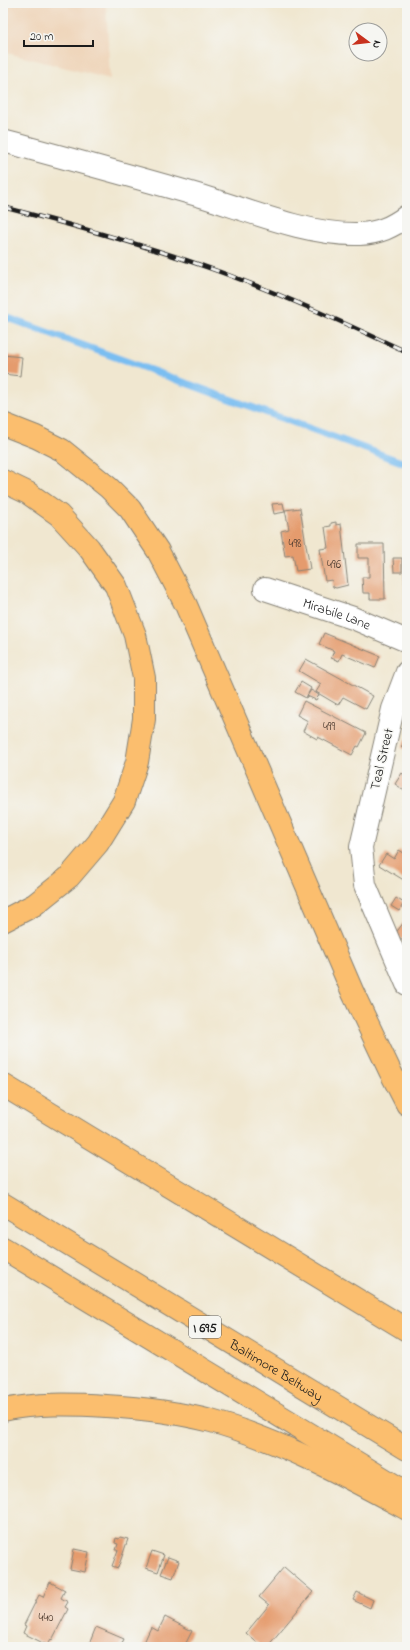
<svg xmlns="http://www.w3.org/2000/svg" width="410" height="1650" viewBox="0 0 410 1650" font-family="'Indie Flower',sans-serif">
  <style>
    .built { fill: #efd6bb }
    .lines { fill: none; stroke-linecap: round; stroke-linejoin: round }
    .stream { stroke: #7abef1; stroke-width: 7 }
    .building { fill: #e59b6d }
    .minor-casing { stroke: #868276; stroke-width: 24 }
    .highway-casing { stroke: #868276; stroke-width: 24 }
    .minor { stroke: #fff; stroke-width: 22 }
    .highway { stroke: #fbbe6e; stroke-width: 22 }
    .rail-casing { stroke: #1c1c1c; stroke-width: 4.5 }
    .rail { stroke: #f6f6f2; stroke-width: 3; stroke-dasharray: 9; stroke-linecap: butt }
    .labels { text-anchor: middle; stroke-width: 3; stroke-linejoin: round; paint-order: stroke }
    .number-label { font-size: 12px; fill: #4e3c30 }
    .shield { fill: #f6f6f2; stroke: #5d5d5c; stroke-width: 1 }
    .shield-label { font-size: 13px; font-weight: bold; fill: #1c1c1c }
    .street-label { font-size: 14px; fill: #1c1c1c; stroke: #f6f6f2 }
  </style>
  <rect width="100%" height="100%" fill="#f6f6f2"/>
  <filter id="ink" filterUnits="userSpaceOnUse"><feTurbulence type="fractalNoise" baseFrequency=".025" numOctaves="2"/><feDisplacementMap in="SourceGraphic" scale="8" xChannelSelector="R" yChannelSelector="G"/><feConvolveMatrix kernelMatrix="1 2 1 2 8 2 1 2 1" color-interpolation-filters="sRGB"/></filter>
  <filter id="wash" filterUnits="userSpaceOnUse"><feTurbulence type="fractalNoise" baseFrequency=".012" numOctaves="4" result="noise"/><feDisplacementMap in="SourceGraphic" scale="16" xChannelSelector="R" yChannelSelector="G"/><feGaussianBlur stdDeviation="0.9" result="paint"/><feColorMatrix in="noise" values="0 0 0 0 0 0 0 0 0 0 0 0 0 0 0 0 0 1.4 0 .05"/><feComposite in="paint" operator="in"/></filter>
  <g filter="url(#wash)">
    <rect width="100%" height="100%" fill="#f0e7d0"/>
    <path class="built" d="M3 3H106L110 79 3 52Z"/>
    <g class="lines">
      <path class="stream" d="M3 316 407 464"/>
    </g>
    <g id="blocks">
      <path class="building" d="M3 355 22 357 20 376 3 374Z
        M283 503 285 512 274 514 272 504Z
        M300 508 310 569 296 571 293 555 285 556 281 531 289 529 285 510Z
        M336 522V525L341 524 348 585 336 588 333 587 332 580 325 581 320 549 328 548 325 527 331 526V523Z
        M358 544H384L385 599H370V593H363L362 577H369V558H358Z
        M404 556H407V616H405Z
        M393 558H402V572H394Z
        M324 633 380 656 375 668 342 654 339 661 331 658 334 651 319 644Z
        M306 659 373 696 366 709 343 697 338 705 316 692 321 684 299 671Z
        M301 682 311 688 306 698 295 692Z
        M311 690 319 695 316 700 307 696Z
        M304 701 366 733 359 747 357 746 352 755 318 737 317 739 303 731 308 721 297 715Z
        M407 738V751L401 747Z
        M407 770V792L395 784 402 773 404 775Z
        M399 850 407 855V882L379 865 386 854 394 859Z
        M396 898 404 903 399 911 391 906Z
        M404 922 407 925V943L395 934Z
        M120 1537 128 1539 118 1568 112 1566 118 1550H116L118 1544 115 1543 116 1538 119 1539Z
        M74 1549 89 1552 85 1572 70 1569Z
        M152 1551 164 1555 158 1572 146 1568Z
        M168 1557 179 1561 173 1578 161 1574Z
        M284 1567 313 1592 267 1647H262L246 1633 269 1605 259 1597Z
        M50 1582 65 1590 61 1598 68 1602 65 1607 68 1609 52 1640 51 1639 47 1645 23 1633 26 1626 24 1625 39 1595 43 1597Z
        M357 1592 373 1600 370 1608 353 1600Z
        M165 1617 192 1631 184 1647H142L151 1627 158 1631Z
        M96 1627 124 1639 120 1647H88Z"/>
    </g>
  </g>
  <g filter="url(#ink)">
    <use href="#blocks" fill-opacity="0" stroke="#868276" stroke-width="1"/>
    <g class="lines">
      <g class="minor-casing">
        <g id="minor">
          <path d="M3 141C69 159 136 177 201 196 250 211 310 236 360 234 379 233 392 227 407 216"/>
          <path id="s1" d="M265 589 353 618 407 641"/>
          <path d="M407 672 393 709 361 847 365 885 407 984"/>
        </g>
      </g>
      <g class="highway-casing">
        <g id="highway">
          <path d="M3 424 36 437 62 450 109 488 130 509 158 551 186 605 353 993 390 1071 407 1104"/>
          <path d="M3 481 28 493 59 515 89 548 116 586 135 635 144 678V719L137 762 124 801 98 843 69 877 34 905 3 921"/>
          <path d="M3 1085 407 1330"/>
          <path id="s2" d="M3 1204 407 1449"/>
          <path d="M3 1248 407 1493"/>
          <path d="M3 1410C36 1403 72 1404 106 1406 141 1408 176 1412 211 1421 280 1440 344 1475 407 1509"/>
        </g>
      </g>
      <use href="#minor" class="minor"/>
      <use href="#highway" class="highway"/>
      <g class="rail-casing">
        <path id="rail" d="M3 207C72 225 142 244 209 268 277 292 342 322 407 352"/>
      </g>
      <use href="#rail" class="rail"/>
    </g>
  </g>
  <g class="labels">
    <g class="number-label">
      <text x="295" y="547">498</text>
      <text x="334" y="568">496</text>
      <text x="329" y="730">499</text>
      <text x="46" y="1621">440</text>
    </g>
    <rect class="shield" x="189" y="1316" width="32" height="22" rx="3"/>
    <g class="shield-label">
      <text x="205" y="1332">I 695</text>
    </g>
    <g class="street-label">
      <text dy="5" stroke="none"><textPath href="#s1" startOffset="76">Mirabile Lane</textPath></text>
      <text transform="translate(381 759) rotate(-77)" y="5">Teal Street</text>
      <text dy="5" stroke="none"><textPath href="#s2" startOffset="320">Baltimore Beltway</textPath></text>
    </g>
  </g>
  <rect width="410" height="1650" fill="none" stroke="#f6f6f2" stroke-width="16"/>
  <g transform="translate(368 42) rotate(105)"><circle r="19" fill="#f6f6f2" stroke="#9f9f9c"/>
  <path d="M0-3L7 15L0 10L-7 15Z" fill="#c8321e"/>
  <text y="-6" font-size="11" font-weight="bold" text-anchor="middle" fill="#1c1c1c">N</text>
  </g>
  <path d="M24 40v6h69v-6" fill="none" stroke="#1c1c1c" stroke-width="2"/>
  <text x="30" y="40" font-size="12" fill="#1c1c1c" stroke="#f6f6f2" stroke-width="3" paint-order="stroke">20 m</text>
</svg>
